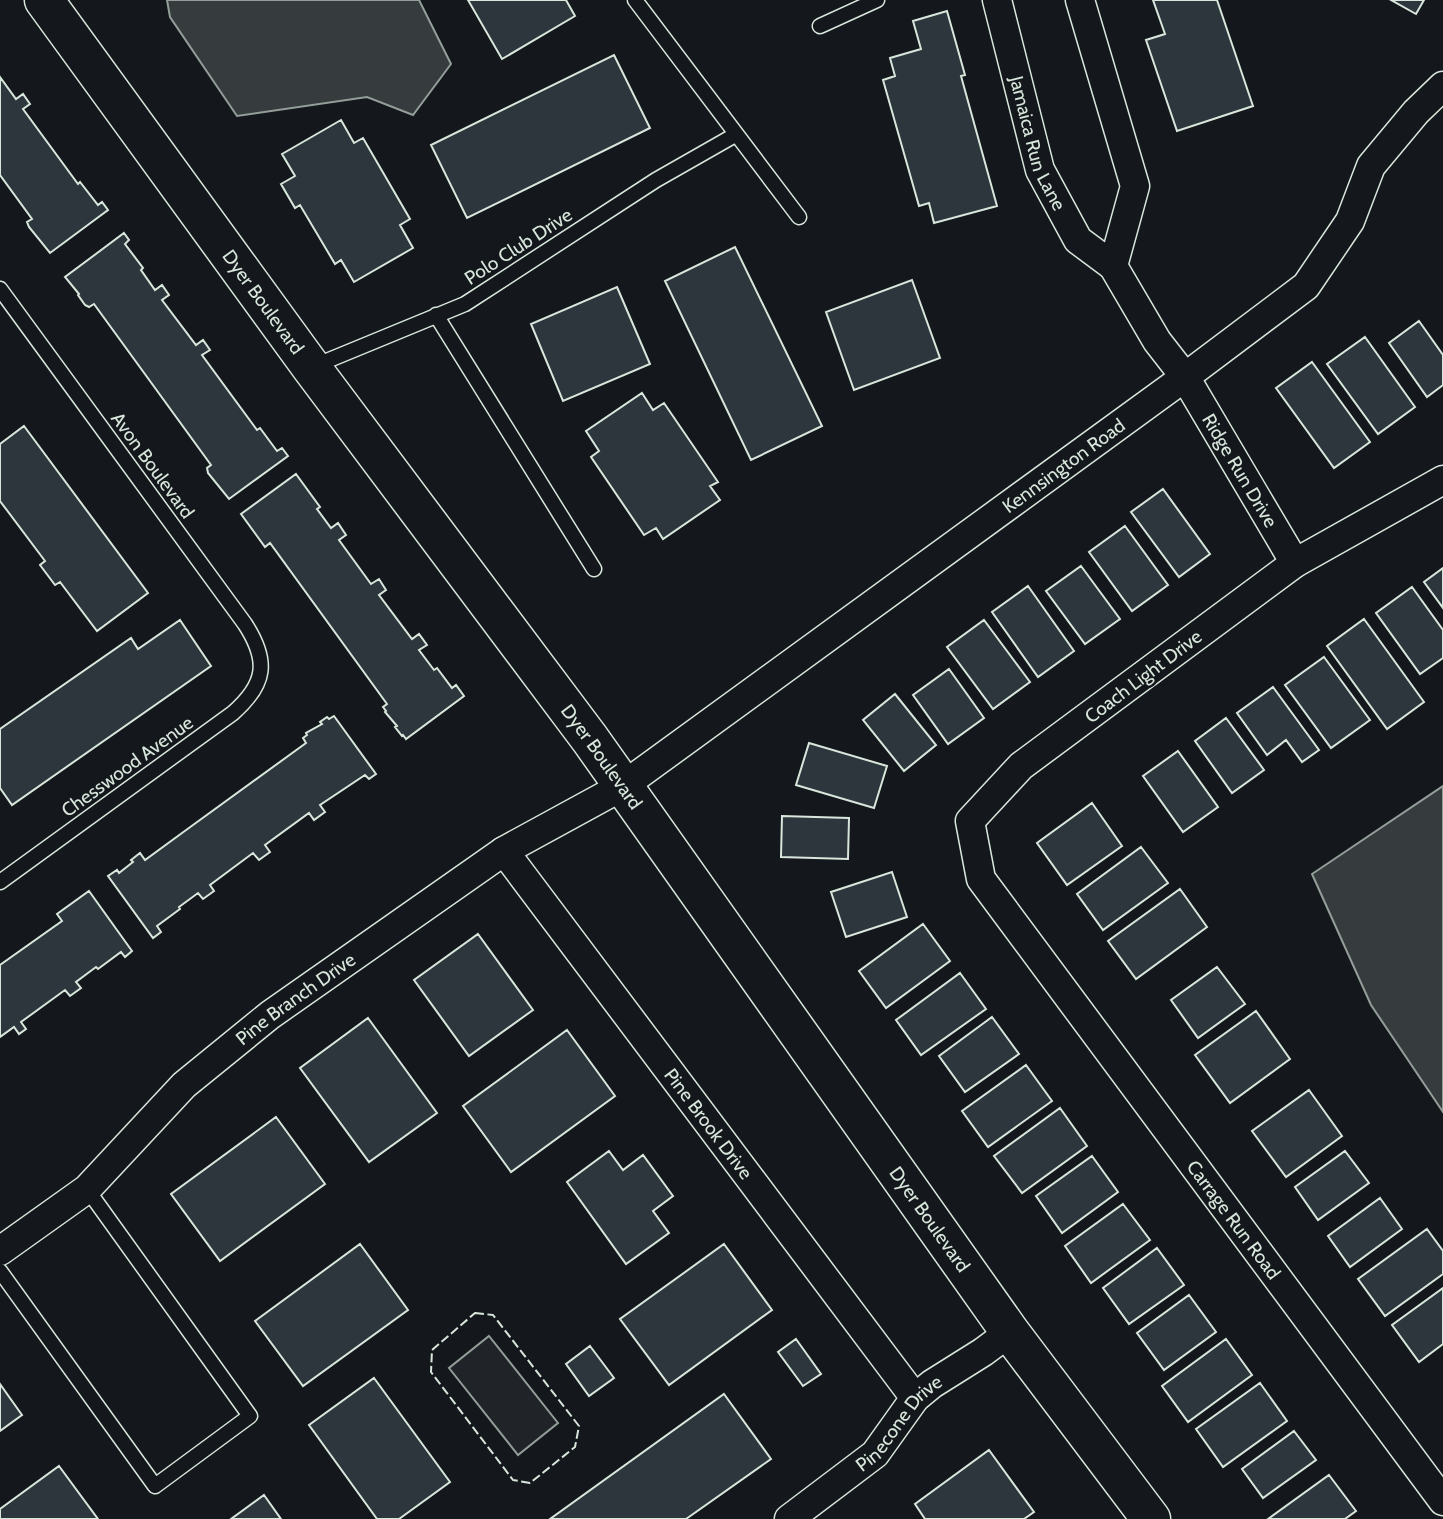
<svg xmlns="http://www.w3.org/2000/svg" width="1443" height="1519" viewBox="0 0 1443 1519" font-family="Cabin,sans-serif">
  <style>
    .green { fill: #202428; stroke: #939e99; stroke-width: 2 }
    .water { fill: #363b3e; stroke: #939e99; stroke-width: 2 }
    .building { fill: #2c363c; stroke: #d8e6dc; stroke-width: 2 }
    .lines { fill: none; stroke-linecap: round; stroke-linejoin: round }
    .lane-casing { stroke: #d8e6dc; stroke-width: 17 }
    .street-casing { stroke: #d8e6dc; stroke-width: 31 }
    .secondary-casing { stroke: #d8e6dc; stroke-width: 41 }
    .lane { stroke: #14181c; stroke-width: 14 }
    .street { stroke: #14181c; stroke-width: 28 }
    .secondary { stroke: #14181c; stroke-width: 38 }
    .fence { stroke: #d8e6dc; stroke-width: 2; stroke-dasharray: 9 3.5; stroke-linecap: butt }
    .labels { text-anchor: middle; stroke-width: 5; stroke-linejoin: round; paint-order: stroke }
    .street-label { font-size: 19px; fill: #d8e6dc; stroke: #14181c }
  </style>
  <rect width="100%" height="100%" fill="#14181c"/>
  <path class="green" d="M489 1336 558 1423 518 1455 449 1368Z"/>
  <path class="water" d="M167 0H419L451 64 413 115 367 97 237 116 170 17Z
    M1443 786V1112L1371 1005 1312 874Z"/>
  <path class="building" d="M468 0H566L575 16 502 59Z
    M1153 0H1217L1253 106 1177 131 1146 40 1165 34Z
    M1391 0H1424L1416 14Z
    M947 11 965 75 961 76 997 206 934 223 929 203 919 206 883 80 895 76 890 58 921 49 913 21Z
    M614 55 650 128 467 218 431 145Z
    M0 77 16 99 23 94 30 104 23 109 78 184 80 182 98 205 102 202 108 210 50 253 29 227 27 222 32 219 0 175Z
    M341 120 354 143 363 138 410 219 400 225 413 248 354 282 341 260 335 264 300 205 295 208 281 184 295 176 282 154Z
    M124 233 129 240 125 244 143 268 141 270 155 290 162 285 169 295 162 300 196 345 203 340 210 350 202 355 257 430 260 428 277 451 282 448 288 456 229 499 208 473 207 468 211 465 94 304 89 307 85 305 78 295 79 294 65 277Z
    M735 247 822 426 751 460 665 281Z
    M912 280 940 358 854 390 826 312Z
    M617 287 650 364 563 401 531 324Z
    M1419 321 1443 355V385L1427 397 1389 343Z
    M1365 337 1415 407 1378 434 1327 364Z
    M1312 362 1370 442 1334 468 1276 388Z
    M642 393 653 410 664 403 718 482 710 486 720 500 663 539 656 528 644 535 591 457 599 451 586 431Z
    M24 426 148 593 97 631 60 582 55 585 40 565 45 561 0 501V444Z
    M296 474 320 507 317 509 331 528 338 523 346 535 339 540 371 584 379 579 386 590 379 595 412 639 419 634 427 645 419 650 434 670 437 668 452 688 456 685 464 696 406 739 403 735 402 736 395 727 397 726 385 712 386 711 383 707 387 704 270 543 265 547 241 514Z
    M1163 489 1210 554 1179 577 1131 512Z
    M1125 526 1168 585 1132 611 1089 552Z
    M1081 566 1120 619 1085 644 1046 591Z
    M1443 568V608L1424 582Z
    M1028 586 1074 651 1038 677 992 612Z
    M1412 587 1443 630V658L1420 674 1376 613Z
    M1364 619 1424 702 1387 729 1327 646Z
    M180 620 211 666 12 805 0 788V729L131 638 138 649Z
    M984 620 1030 682 993 709 947 647Z
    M1324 657 1370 720 1331 748 1285 685Z
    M949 669 984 718 948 744 913 695Z
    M1273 687 1319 750 1302 762 1286 740 1267 755 1237 713Z
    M895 694 936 745 904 771 863 720Z
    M334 716 376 774 369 779 365 775 320 805 325 812 314 820 309 813 265 845 270 852 259 860 253 853 210 885 214 891 203 899 198 893 179 907 180 909 157 926 161 932 153 938 108 876 117 870 119 873 133 862 131 860 140 853 145 860 182 833 306 743 303 738 307 735 306 733 322 724 320 722 327 717 329 719Z
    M1226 718 1264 770 1232 793 1195 741Z
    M809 743 887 766 874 808 796 785Z
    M1178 751 1218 807 1183 832 1143 776Z
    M1092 803 1122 846 1067 885 1037 843Z
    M782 816 849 818 848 859 781 857Z
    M1141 847 1168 883 1103 930 1077 894Z
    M892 872 907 917 846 937 831 892Z
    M1180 889 1207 927 1136 979 1108 941Z
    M89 891 132 951 125 957 121 952 98 969 96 967 76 982 81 988 70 996 65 990 21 1022 26 1029 19 1034 14 1027 0 1037V965L62 921 57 914Z
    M923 924 950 961 886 1008 859 971Z
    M478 934 533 1010 469 1056 414 980Z
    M1217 967 1245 1004 1198 1038 1171 1000Z
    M960 973 986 1009 921 1055 896 1020Z
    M1256 1011 1290 1059 1230 1103 1195 1055Z
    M992 1017 1019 1054 965 1092 939 1056Z
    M368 1018 437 1113 369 1162 300 1068Z
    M567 1030 615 1096 511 1172 463 1106Z
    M1026 1065 1052 1101 988 1147 962 1111Z
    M1309 1090 1342 1136 1286 1177 1252 1131Z
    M1060 1108 1087 1146 1022 1193 994 1156Z
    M276 1117 325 1184 220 1261 171 1194Z
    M609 1151 623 1170 643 1155 673 1196 653 1211 669 1233 626 1264 567 1182Z
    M1345 1151 1369 1183 1318 1220 1295 1187Z
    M1092 1156 1118 1192 1062 1233 1036 1196Z
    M1380 1198 1402 1229 1350 1267 1328 1236Z
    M1123 1204 1150 1240 1091 1283 1065 1246Z
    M1427 1229 1443 1251V1274L1385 1316 1358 1279Z
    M360 1244 408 1310 303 1386 255 1321Z
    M724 1244 772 1310 669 1385 620 1319Z
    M1157 1248 1184 1285 1129 1324 1103 1288Z
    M1443 1288V1344L1419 1362 1392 1325Z
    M1189 1295 1216 1332 1164 1370 1137 1333Z
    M796 1339 821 1374 803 1386 778 1352Z
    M1226 1339 1252 1375 1188 1422 1162 1386Z
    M590 1346 614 1378 589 1396 566 1364Z
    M374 1378 450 1482 399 1519H377L309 1425Z
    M1260 1383 1287 1421 1223 1467 1196 1429Z
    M0 1384 22 1415 0 1431Z
    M724 1394 771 1459 686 1519H550Z
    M1294 1431 1316 1460 1263 1498 1242 1469Z
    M989 1450 1034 1512 1024 1519H925L915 1504Z
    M59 1466 98 1519H0V1509Z
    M1329 1475 1356 1511 1345 1519H1268Z
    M264 1495 281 1519H231Z"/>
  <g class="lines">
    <g class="lane-casing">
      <path id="lane" d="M635 0 799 217
        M820 26 877 0
        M0 289 245 624C269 661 266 684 233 713L0 882
        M436 315 594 569
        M312 367 465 304 656 180 735 135
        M0 1271 155 1486 250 1416 87 1189"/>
    </g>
    <g class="street-casing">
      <g id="street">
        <path id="s1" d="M997 0 1040 170 1078 240 1113 266"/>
        <path id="s2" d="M1080 0 1135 186 1113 266 1157 341 1185 377 1295 563"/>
        <path id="s3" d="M1443 480 1295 563 1021 766 970 821 981 879 1443 1501"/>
        <path id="s4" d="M504 851 915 1398"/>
        <path id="s5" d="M0 1251 87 1189 184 1085 270 1015 504 851 623 786 1185 377 1306 286 1350 221 1371 166 1416 112 1443 86"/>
        <path id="s6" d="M789 1519 875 1454 915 1398 932 1384 983 1352 1010 1332"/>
      </g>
    </g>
    <g class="secondary-casing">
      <g id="secondary">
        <path id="s7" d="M44 0 311 367 590 739 1010 1332 1151 1519"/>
      </g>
    </g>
    <use href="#lane" class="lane"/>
    <use href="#street" class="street"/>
    <use href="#secondary" class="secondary"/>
    <path class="fence" d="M475 1313 493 1315 579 1426 575 1447 530 1483 513 1480 431 1372 432 1350Z"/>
  </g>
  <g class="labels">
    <g class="street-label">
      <text dy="7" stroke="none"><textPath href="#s1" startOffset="149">Jamaica Run Lane</textPath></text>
      <text transform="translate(518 246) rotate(-33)" y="7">Polo Club Drive</text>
      <text dy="7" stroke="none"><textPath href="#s7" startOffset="373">Dyer Boulevard</textPath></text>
      <text transform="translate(153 465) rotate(54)" y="7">Avon Boulevard</text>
      <text dy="7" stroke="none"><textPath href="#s5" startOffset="1326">Kennsington Road</textPath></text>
      <text dy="7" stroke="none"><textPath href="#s2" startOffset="518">Ridge Run Drive</textPath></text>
      <text transform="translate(1143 676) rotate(-37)" y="7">Coach Light Drive</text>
      <text dy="7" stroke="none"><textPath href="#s7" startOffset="940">Dyer Boulevard</textPath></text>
      <text transform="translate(127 766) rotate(-36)" y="7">Chesswood Avenue</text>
      <text dy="7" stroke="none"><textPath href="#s5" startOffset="390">Pine Branch Drive</textPath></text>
      <text dy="7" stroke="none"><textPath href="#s4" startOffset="341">Pine Brook Drive</textPath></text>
      <text dy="7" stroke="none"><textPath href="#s7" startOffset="1507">Dyer Boulevard</textPath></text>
      <text dy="7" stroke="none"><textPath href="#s3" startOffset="1069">Carrage Run Road</textPath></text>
      <text dy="7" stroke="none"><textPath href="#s6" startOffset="147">Pinecone Drive</textPath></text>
    </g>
  </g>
</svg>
